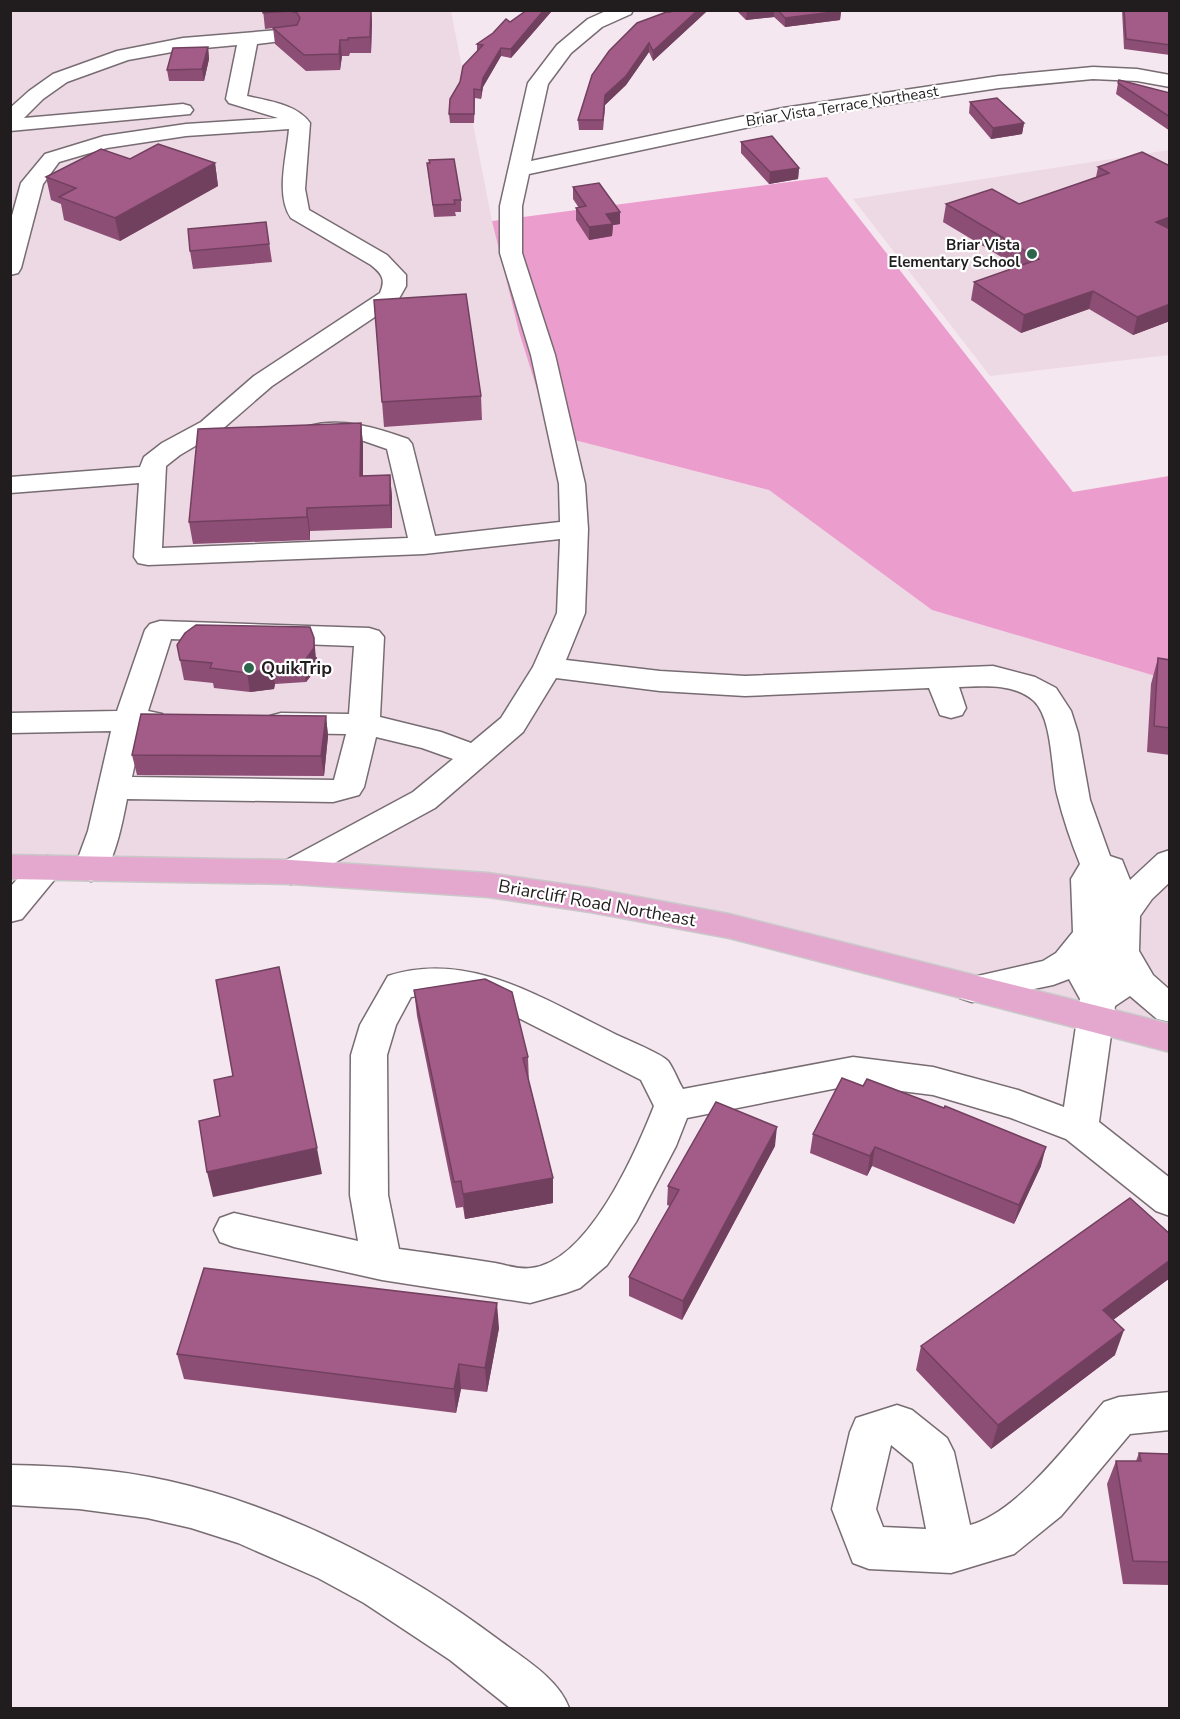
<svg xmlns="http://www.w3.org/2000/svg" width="1180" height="1719" viewBox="0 0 1180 1719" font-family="'Nunito Sans',sans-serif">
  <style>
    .built { fill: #edd9e4 }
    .forest { fill: #eb9dcd }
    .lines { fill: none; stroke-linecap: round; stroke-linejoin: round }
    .minor-casing { stroke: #776c72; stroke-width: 3 }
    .major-casing { stroke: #cac9c9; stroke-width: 3 }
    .minor { fill: #fff; fill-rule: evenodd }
    .major { fill: #e4a7ce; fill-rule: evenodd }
    .wall { fill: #8c4e75 }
    .shaded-wall { fill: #72405f }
    .building { fill: #a35b88; stroke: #72405f; stroke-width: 1.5 }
    .poi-dot { fill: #2e654d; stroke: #fff; stroke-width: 2 }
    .labels { text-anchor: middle; stroke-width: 4.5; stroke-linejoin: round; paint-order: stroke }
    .far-street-label { font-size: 15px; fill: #211d1f; stroke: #fff }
    .far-poi-label { font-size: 15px; font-weight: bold; fill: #211d1f; stroke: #fff; text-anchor: end }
    .poi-label { font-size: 18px; font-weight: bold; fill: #211d1f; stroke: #fff; text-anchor: start }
    .street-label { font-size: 18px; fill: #211d1f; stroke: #fff }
  </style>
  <rect width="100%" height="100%" fill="#f5e7ef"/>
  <path class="built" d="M11 11H451L492 221 519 332 551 434 769 490 932 610 1169 680V1044L520 883 11 876Z
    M1169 150V355L990 376 853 199Z"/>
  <path class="forest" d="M827 177 1073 492 1169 476V680L932 610 769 490 551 434 519 332 492 221Z"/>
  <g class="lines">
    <g class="minor-casing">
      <path id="minor" d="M608 10H633L631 14 602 27 571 53 548 84 531 161 783 108 999 76 1093 67 1137 69 1170 75V87L1137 81 1093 79 999 88 783 120 529 174 522 206V253L555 355 585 484 588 529 585 613 566 660 660 671 745 676 993 666 1035 677 1056 688 1071 711 1078 733 1090 800 1110 856 1122 860 1130 880 1158 854 1170 850V882L1152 899 1140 916 1139 951 1153 975 1170 990V1022L1157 1019 1130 996 1115 1006 1099 1122 1170 1178V1216L1156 1211 1066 1139 1011 1118 933 1095 853 1085 687 1118 676 1146 636 1222 607 1265 580 1288 566 1293 530 1303 382 1280 234 1247 220 1242 214 1230 220 1218 234 1213 358 1241 350 1195 351 1055 360 1025 388 976C469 950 541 998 611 1032 622 1038 661 1053 668 1061 674 1069 678 1081 683 1089L853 1057 933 1067 1018 1090 1064 1107 1080 999 1069 979 1053 985 972 1002 960 998 954 989 960 980 1043 961 1056 953 1073 932 1071 879 1080 864C1071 842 1063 818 1057 794 1051 769 1053 720 1034 701 1014 683 984 686 959 687L966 708 962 715 951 718 940 715 929 688 745 696 660 691 556 678 523 732 435 808 303 880 291 884 279 880 274 872 279 864 413 792 453 759 422 748 376 737 364 787 359 795 333 802 127 799C122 825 116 854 103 877L91 881 79 877 74 869 88 831 111 731 10 733V713L117 711 145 630 150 624 160 621 369 628 379 631 384 637 380 717 441 732 471 743 501 718 533 667 557 613 560 539 424 554 148 565 138 563 134 557 139 483 10 493V477L140 467 144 457 162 443 201 422 254 376 380 293C386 279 382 274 371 265L291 218C275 195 287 155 289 129L186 136 107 148 59 162 43 184 21 268 18 273 10 275V223L21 183 45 154 104 136 186 124 278 118 229 103 226 99 237 45 183 50 128 60 67 82 43 99 24 118 183 104 190 106 193 110 190 114 10 131V108L29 91 53 74 117 51 183 38 291 29 298 31 300 35 298 39 257 44 247 96C267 101 297 104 310 123L305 189 309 210 387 255 406 275V286L397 302 272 386 219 432 180 455 166 466 162 548 408 538 387 449 364 441 309 436 305 431 309 426C342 417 377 428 408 439L412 444 435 536 560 522 559 484 531 355 500 253V206L528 83 557 45 588 19ZM171 639 354 646 349 714 281 713 270 716 266 723 270 730 281 733 346 734 334 780 132 777 142 731 162 728 166 721 162 714 148 711ZM435 994 466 996 487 1002 641 1080 654 1106C635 1154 588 1262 531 1268 520 1270 506 1265 495 1263 463 1258 431 1253 399 1249L388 1195 387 1055 396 1025 411 997Z
        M47 856 59 860 64 868 22 919 10 922V887L35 860Z
        M1170 1392V1430L1130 1434 1061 1516 1014 1554 951 1573 869 1569 853 1563 832 1509 850 1432 856 1418 897 1405 912 1410 947 1438 954 1452 970 1525C1018 1512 1071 1440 1104 1402L1119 1397ZM891 1445 913 1463 926 1529 883 1527 876 1509Z
        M10 1465C64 1466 117 1469 169 1481 285 1507 404 1568 499 1640 523 1658 559 1679 569 1708H510L450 1660 364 1603 318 1578 238 1543 191 1528 147 1518 79 1509 10 1505Z"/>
    </g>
    <g class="major-casing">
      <path id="major" d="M10 855 291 860 488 873 590 888 729 914 1170 1024V1052L729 938 590 912 488 897 291 884 10 879Z"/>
    </g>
    <use href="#minor" class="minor"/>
    <use href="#major" class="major"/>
  </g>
  <path class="wall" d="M263 10H371L372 22 371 53H350L349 56H342L340 70 306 71 275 44 273 28H274L265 29Z
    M527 10H551V12L511 58 501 56 483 87 481 99 475 98 474 123H450L449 114 460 82 477 51V44Z
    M672 10V12H706L653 61 649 52 626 85 605 105 603 130H579L578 120Z
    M736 10 841 11 840 20 785 27 774 17 746 20Z
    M1122 10H1170V55L1124 49Z
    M208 47 209 59 204 81H169L167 70Z
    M1118 83 1170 93V131L1116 94Z
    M970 102 1024 123 1022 134 991 139 969 113Z
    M741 142 799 168 798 179 769 184 741 153Z
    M130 159 215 163 218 186 120 241 64 220 61 204 51 200 46 177Z
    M427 163 461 200V212H455L456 216 434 217Z
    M1170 166V321L1133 335 1089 309 1021 333 971 300 974 282 1018 267 943 222 946 204H1019L1096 177 1098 167Z
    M573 187 620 212V224L613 225 612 236 589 240 576 220V208H579L573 199Z
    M266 222 272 262 193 269 190 251Z
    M374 300 481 396 482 420 384 427Z
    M361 423 363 445V476L390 475 392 497V528L310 531V540L193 544 189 522Z
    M177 645 317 657V668L306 682 275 684 274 689 250 692 214 688 213 683 184 680Z
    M1158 658 1170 660V755L1147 752 1151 684Z
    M326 716 328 736 324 776 137 775 132 755Z
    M414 990 528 1057 529 1083 553 1203 465 1219 463 1207 456 1208 417 1016Z
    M813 1134 1041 1166 1014 1224 872 1166 867 1176 810 1153Z
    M775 1146 682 1320 629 1296V1277L670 1206 667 1205 668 1186Z
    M1170 1234V1278L1113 1320 1115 1355 991 1449 916 1370 921 1346Z
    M499 1328 487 1392 461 1389 456 1413 184 1379 177 1354Z
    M1139 1453 1170 1454V1585L1123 1584 1107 1484 1116 1461H1136Z"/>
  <path class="shaded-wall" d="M371 10 372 22 371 53 370 37Z
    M544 10H551V12L511 58V49Z
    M698 10H706V12L653 61V51Z
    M774 10V17L746 20 747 11Z
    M841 11 840 20 785 27V18Z
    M340 40 342 56 340 70 339 54Z
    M649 43V52L626 85 605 105 603 130 605 95Z
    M208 47 209 59 204 81 202 69Z
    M501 48V56L483 87 481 99V90L483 78Z
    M1024 123 1022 134 991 139 993 128Z
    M215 163 218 186 120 241 115 218Z
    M799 168 798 179 769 184 770 172Z
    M620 212V224L613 225 612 236 589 240V227L606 214Z
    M1170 217V233L1156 222Z
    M1093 291 1089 309 1021 333 1024 315Z
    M1170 304V321L1133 335 1137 317Z
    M361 423 363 445V498L360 476Z
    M390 475 392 497V528L390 505Z
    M307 508 310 531V540L307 517Z
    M314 638 317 668 306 682 303 663Z
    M272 664 275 684 274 689 250 692 247 673Z
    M326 716 328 736 324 776 321 756Z
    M777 1127 775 1146 682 1320 683 1301Z
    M875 1147 872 1166 867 1176 870 1156Z
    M1046 1147 1041 1166 1014 1224 1019 1205Z
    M317 1148 322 1174 213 1197 207 1172Z
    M553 1178V1203L465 1219 463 1194Z
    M1170 1260V1278L1094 1334 1103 1310Z
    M497 1303 499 1328 487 1392 485 1368Z
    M1124 1330 1115 1355 991 1449 998 1425Z
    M459 1364 461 1389 456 1413 454 1389Z"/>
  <path class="building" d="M263 10H371L370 37 348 38V40H340L339 54 304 55 273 28 297 25 300 18 297 13 290 11 263 13Z
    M527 10H544L511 49 501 48 483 78 481 90 474 89V114H449L450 99 460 82 463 66 483 45 477 44 493 33 506 19 510 22Z
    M672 10 670 12 677 10H698L653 51 649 43 626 76 605 95 603 120H578L592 75 609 51 637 23Z
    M778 10H841V11L785 18Z
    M1124 10H1170V45L1126 39Z
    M208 47 202 69 167 70 173 48Z
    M1119 80 1170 93V117L1118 83Z
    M997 98 1024 123 993 128 970 102Z
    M772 136 799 168 770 172 741 142Z
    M158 144 215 163 115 218 59 197 76 188 46 177 101 149 130 159Z
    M1142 152 1170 166V217L1156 222 1170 229V304L1137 317 1093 291 1024 315 974 282 1039 259 946 204 992 189 1019 204 1109 173 1098 167Z
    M454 159 461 200H454L455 204 433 205 427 163H430L429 160Z
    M599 183 620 212 606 214 613 224 589 227 576 208 586 206 573 187Z
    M266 222 269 244 190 251 188 229Z
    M466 294 481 396 382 402 374 300Z
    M361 423 360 476 390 475V505L307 508V517L189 522 198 429Z
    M196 625 310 627 314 638V648L303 663 272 664 271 669 247 673 210 668 212 663 180 660 177 645 185 633Z
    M1158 658 1170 660V728L1154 726Z
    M141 714 326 716 321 756 132 755Z
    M279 967 317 1148 207 1172 199 1121 220 1116 214 1080 233 1076 216 980Z
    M485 979 512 992 528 1057 523 1058 553 1178 463 1194 461 1181 454 1182 414 990Z
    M842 1078 863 1086 867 1079 944 1108 945 1106 1046 1147 1019 1205 875 1147 870 1156 813 1134Z
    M716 1102 777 1127 683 1301 629 1277 679 1190 668 1186Z
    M1130 1198 1170 1234V1260L1103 1310 1124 1330 998 1425 921 1346Z
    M204 1268 497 1303 485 1368 459 1364 454 1389 177 1354Z
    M1139 1453 1170 1454V1562L1133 1561 1116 1461H1141Z"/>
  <g class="poi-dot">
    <circle cx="1032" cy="254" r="6"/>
    <circle cx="249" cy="668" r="6"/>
  </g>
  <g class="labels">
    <g class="far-street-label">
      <text transform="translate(842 106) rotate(-9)" y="5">Briar Vista Terrace Northeast</text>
    </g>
    <g class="far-poi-label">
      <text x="1020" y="250">Briar Vista<tspan x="1020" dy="17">Elementary School</tspan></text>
    </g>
    <g class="poi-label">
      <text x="261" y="674">QuikTrip</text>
    </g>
    <g class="street-label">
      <text transform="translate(597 903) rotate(10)" y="6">Briarcliff Road Northeast</text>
    </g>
  </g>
  <rect width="1180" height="1719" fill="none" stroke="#211d1f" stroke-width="24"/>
</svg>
